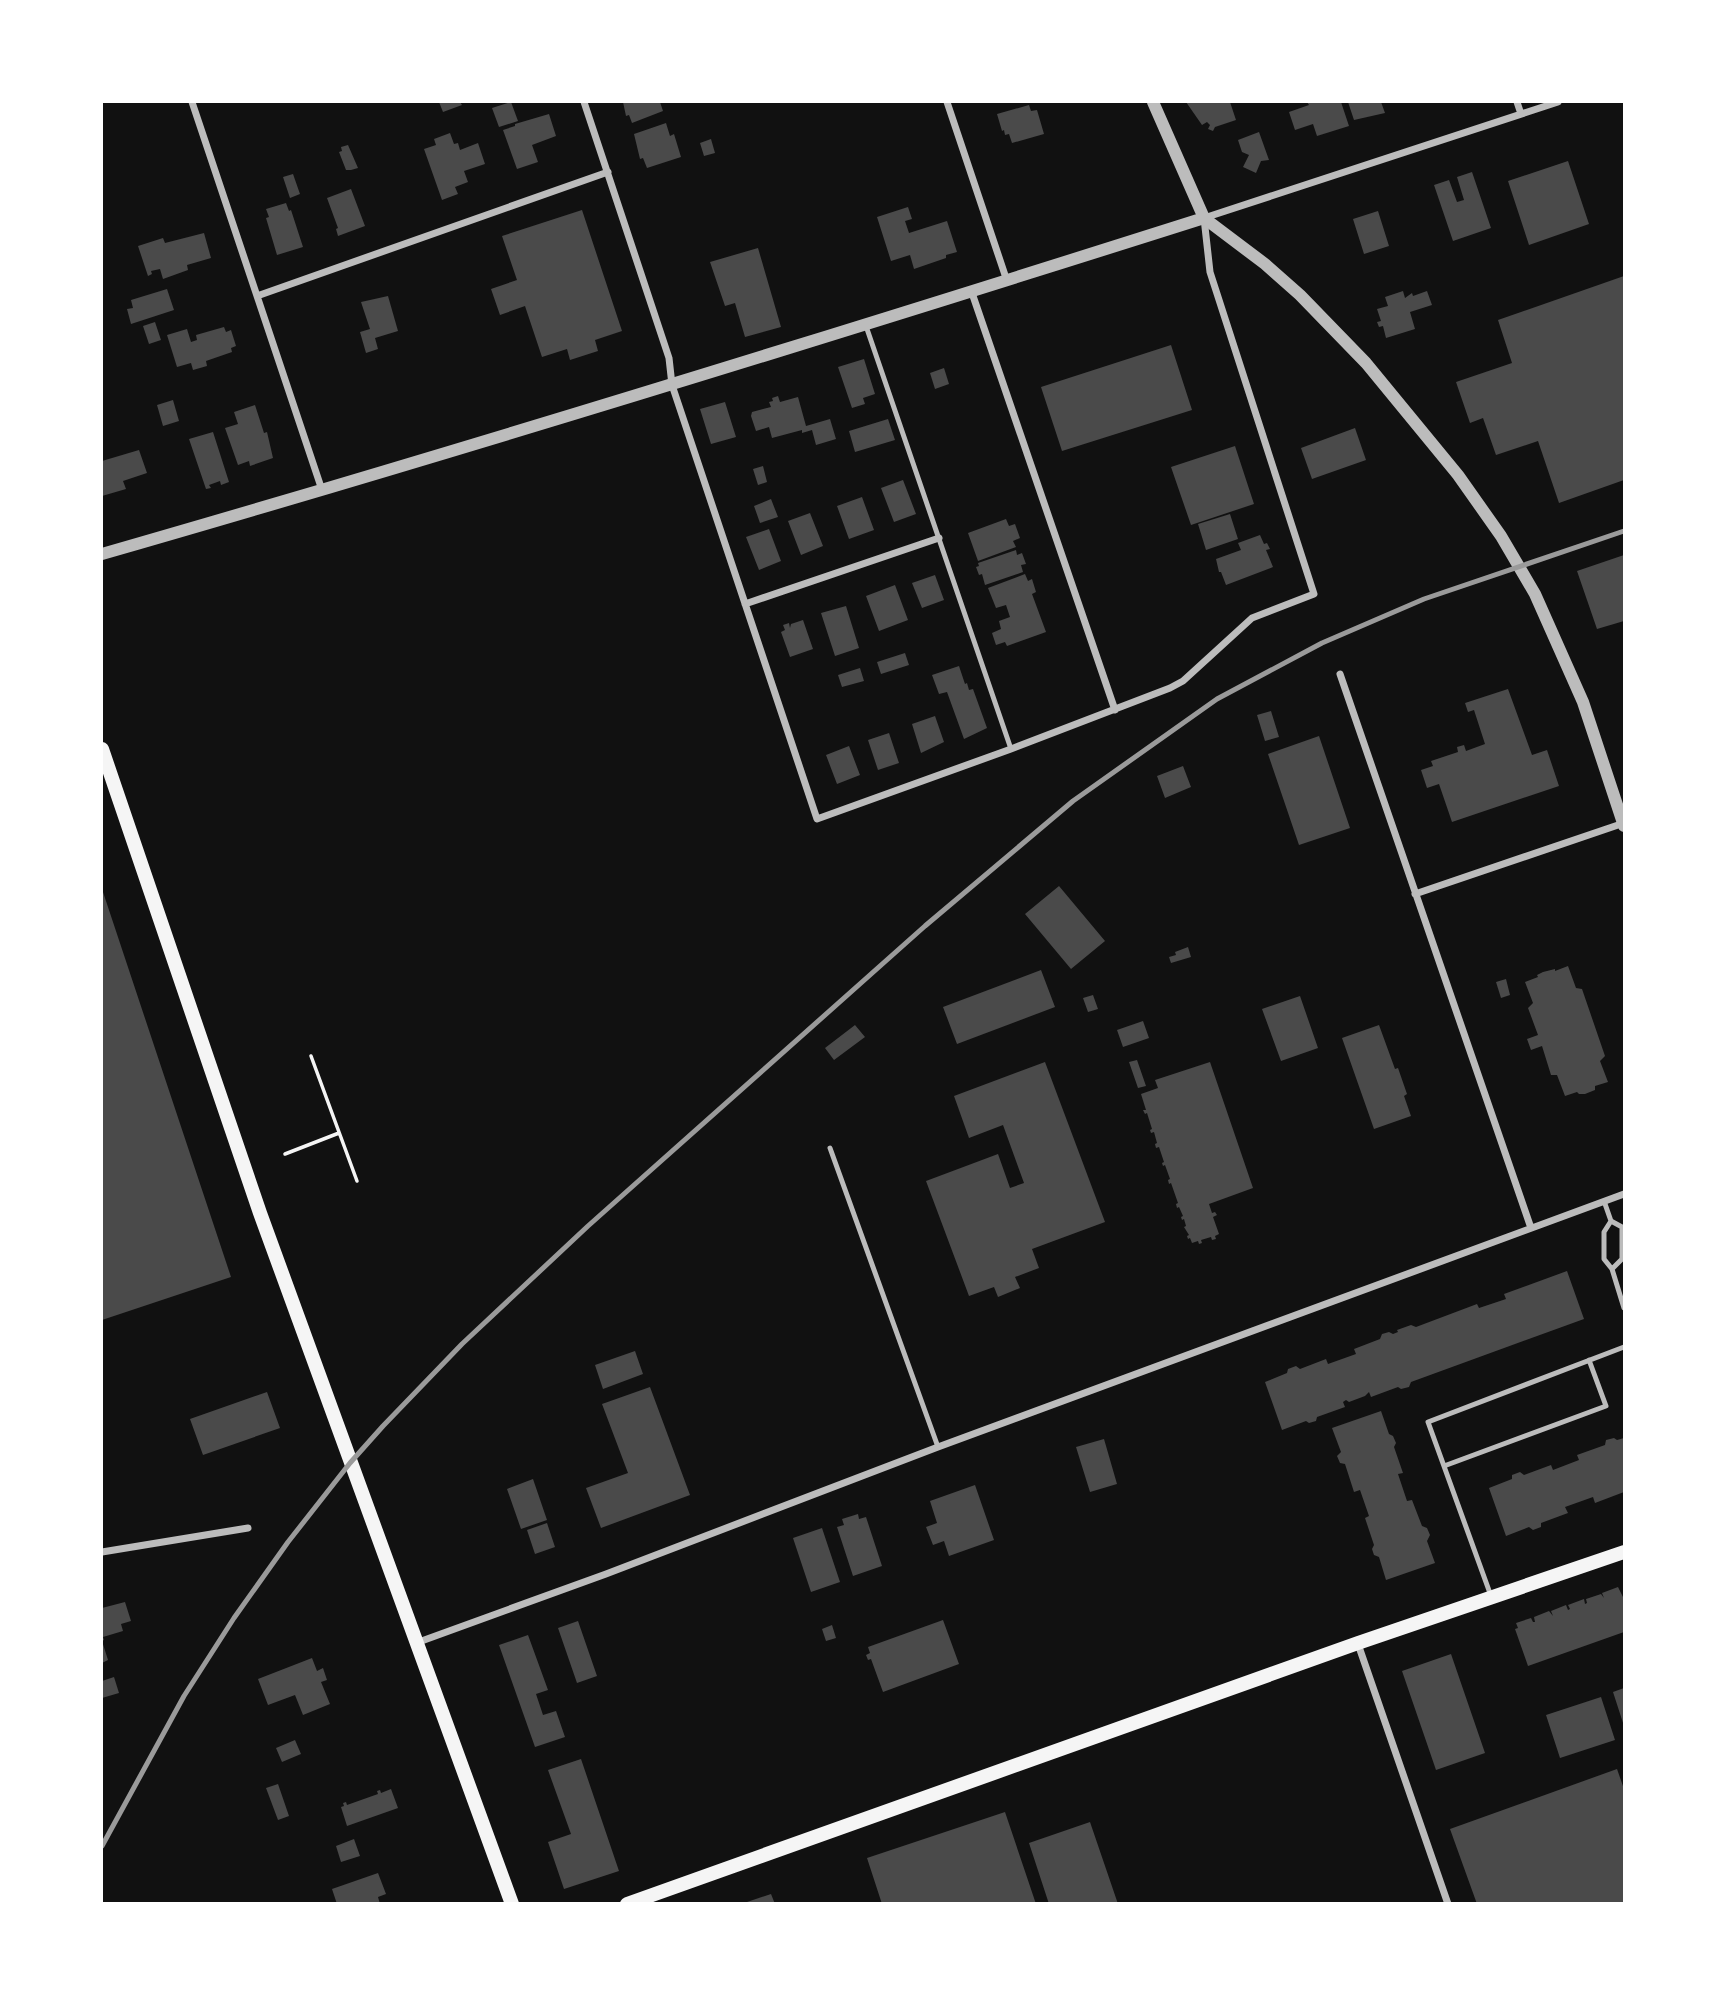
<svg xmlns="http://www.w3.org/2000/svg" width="1726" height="2005" viewBox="0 0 1726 2005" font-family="'IBM Plex Serif',serif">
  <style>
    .building { fill: #4a4a4a }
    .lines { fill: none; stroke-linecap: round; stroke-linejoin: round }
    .path { stroke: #f5f5f5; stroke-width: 3.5 }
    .service { stroke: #bcbcbc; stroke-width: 5 }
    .minor { stroke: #bcbcbc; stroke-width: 7 }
    .tertiary { stroke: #bcbcbc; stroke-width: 12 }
    .secondary { stroke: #f5f5f5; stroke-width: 14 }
    .rail { stroke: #9a9a9a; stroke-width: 5 }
  </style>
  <rect width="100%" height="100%" fill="#111"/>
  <path class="building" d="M439 102H460L462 105 443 112Z
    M511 102 518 121 499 127 492 108Z
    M623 102H660L663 111 632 123 629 115 626 116Z
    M1186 102H1230L1236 120 1215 127 1213 131 1208 129 1210 125 1207 122 1202 125Z
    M1307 102H1341L1349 126 1317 136 1313 124 1295 130 1289 112 1309 105Z
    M1348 102H1381L1385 113 1354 120Z
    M1029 105 1031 111 1037 110 1044 134 1012 143 1009 134 1005 135 1004 130 1002 131 997 114Z
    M549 114 556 136 532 145 538 162 517 169 503 130 515 126V124Z
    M666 123 670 136 674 134 681 157 647 168 643 158 640 159 634 134Z
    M1259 132 1269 160 1261 161 1256 173 1243 167 1249 155 1242 152 1238 140Z
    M450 133 454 144 458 143 460 150 478 143 485 164 464 171 468 182 455 187 458 194 442 200 424 149 436 145 434 139Z
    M711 139 715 153 704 156 700 143Z
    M348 145 358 168 351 170H346L339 152 342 151 341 147Z
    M1568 161 1589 224 1529 245 1508 181Z
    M1472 172 1491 228 1453 241 1434 185 1449 180 1457 202 1464 200 1457 177Z
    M293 174 300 194 290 198 283 177Z
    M351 189 365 226 338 236 336 229 338 228 327 198Z
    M286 203 289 211 291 210 303 247 277 255 266 218 269 217 266 209Z
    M908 207 912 219 905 221 909 233 947 221 957 252 946 255V258L914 269 910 255 891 261 877 217Z
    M582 210 622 331 595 340 598 351 570 360 567 349 542 357 525 306 500 315 491 289 517 280 502 236Z
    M1378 211 1389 246 1364 254 1353 219Z
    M204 233 211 258 187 265 188 270 163 279 160 269 151 271 152 274 148 276 138 246 163 238 165 243Z
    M758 248 781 327 745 337 735 303 725 306 710 262Z
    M1624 276V480L1559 503 1538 441 1496 455 1483 418 1470 423 1456 382 1512 363 1498 320Z
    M167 289 174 310 131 324 127 309 133 308 131 300Z
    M1403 291 1405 298 1412 293 1413 296 1427 291 1432 305 1410 312 1415 329 1386 338 1383 326 1379 327 1377 322 1381 321 1377 309 1388 306 1385 297Z
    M388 296 398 331 375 338 378 349 366 353 360 332 370 329 361 302Z
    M155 322 161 340 149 344 143 326Z
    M224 327 226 332 231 330 236 346 231 348 232 352 206 361 207 366 193 370 191 363 177 367 167 335 187 329 191 342 197 340 196 335Z
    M1171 345 1192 410 1062 451 1041 387Z
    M864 359 875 394 863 398 865 404 852 408 838 367Z
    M944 368 949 384 935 389 930 373Z
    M778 396 780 402 798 397 806 426 830 419 836 439 816 445 812 430 802 433V430L772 438 769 427 756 431 751 416 752 412 771 407 769 402 773 401 772 398Z
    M173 400 179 421 163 426 157 405Z
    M725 402 736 437 711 444 700 409Z
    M255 405 264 433 267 432 273 458 250 466 249 461 238 465 225 428 238 424 234 412Z
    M888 419 895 440 855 452 849 431Z
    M1355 428 1366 460 1312 479 1301 448Z
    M213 432 229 482 221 485 220 481 209 485 211 488 206 489 189 439Z
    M1235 446 1254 504 1191 525 1171 467Z
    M139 450 147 473 123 481 126 489 102 496V461Z
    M763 466 767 482 758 485 753 469Z
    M903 480 916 514 894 522 881 488Z
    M862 497 874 530 849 539 837 506Z
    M771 499 778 517 760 523 754 506Z
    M810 513 823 546 801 555 788 521Z
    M1230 514 1238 539 1206 550 1198 524Z
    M1006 519 1009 526 1015 524 1020 538 1013 541 1016 547 978 561 968 533Z
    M769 529 781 561 759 570 746 537Z
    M1260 535 1264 544 1267 543 1270 549 1266 550 1273 567 1226 585 1221 572H1219L1216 559 1241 550 1238 543Z
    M1016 550 1017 555 1022 553 1026 564 1021 565 1023 572 985 585 982 574 979 575 976 567 979 566 978 563Z
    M1624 555V621L1597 629 1577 571Z
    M1025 574 1028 581 1032 579 1036 592 1032 594 1046 632 1007 646 1005 642 996 645 992 633 1001 629 999 621 1010 617 1006 605 996 608 988 588Z
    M935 575 944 600 922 608 912 583Z
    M895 585 908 620 879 631 866 596Z
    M846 606 859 648 835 656 821 613Z
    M803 620 813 649 790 657 781 632 785 630 783 625 789 623 790 628 791 624Z
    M905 653 909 665 881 674 877 662Z
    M959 666 965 684 967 683 969 690 973 689 987 728 964 739 947 692 939 694 932 675Z
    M860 668 864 681 842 687 838 675Z
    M1508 689 1532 755 1547 750 1559 786 1452 822 1439 784 1427 788 1421 770 1433 766 1431 761 1458 752 1457 747 1464 745 1466 751 1485 744 1474 710 1468 712 1465 703Z
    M1271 711 1279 737 1265 741 1257 715Z
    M935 716 944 742 921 753 912 724Z
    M889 733 899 763 878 770 868 740Z
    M1319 736 1350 828 1299 845 1268 754Z
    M849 746 860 775 837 784 826 755Z
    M1183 766 1191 787 1165 798 1157 776Z
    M1059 886 1105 941 1071 969 1025 914Z
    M102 889 231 1277 102 1320Z
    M1188 947 1191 957 1171 963 1169 957 1176 955 1175 952Z
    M1568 966 1576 988 1582 989 1605 1056 1600 1061 1608 1082 1595 1086V1090L1585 1094H1579L1577 1092 1565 1096 1557 1075H1551L1542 1046 1531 1050 1527 1039 1538 1035 1528 1008 1533 1003 1525 982 1538 977 1537 975 1543 972 1555 969V971Z
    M1041 970 1055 1007 957 1044 943 1007Z
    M1506 979 1510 995 1501 998 1496 982Z
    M1093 995 1098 1009 1088 1012 1083 998Z
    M1300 996 1318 1048 1281 1061 1262 1009Z
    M1143 1021 1149 1038 1123 1047 1117 1030Z
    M855 1025 865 1037 834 1060 825 1048Z
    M1379 1025 1395 1069 1398 1068 1407 1094 1404 1096 1411 1116 1374 1129 1342 1038Z
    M1137 1060 1146 1086 1138 1088 1129 1062Z
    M1045 1062 1105 1222 1032 1249 1039 1268 1015 1277 1020 1288 998 1297 994 1287 969 1296 926 1181 998 1154 1010 1188 1024 1183 1003 1125 969 1138 954 1096Z
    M1210 1062 1253 1188 1209 1204 1212 1213 1215 1212 1217 1215 1213 1217 1219 1234 1215 1236 1216 1239 1212 1240 1211 1237 1201 1240 1202 1243 1199 1244 1198 1241 1192 1243 1190 1238 1188 1239 1187 1236 1189 1235 1184 1227 1186 1226 1184 1219 1182 1220 1181 1217 1183 1216 1179 1207 1177 1208 1176 1204 1178 1203 1171 1183 1169 1184 1168 1180 1170 1179 1165 1165 1163 1166 1162 1163 1164 1162 1159 1147 1156 1148 1155 1144 1157 1143 1154 1132 1151 1133 1150 1130 1152 1129 1147 1113 1145 1114 1143 1110H1146L1141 1094 1158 1088 1155 1080Z
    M1567 1271 1584 1319 1411 1382 1409 1387 1401 1389 1398 1387 1371 1397 1369 1392 1365 1396 1349 1402 1346 1400 1343 1402 1345 1407 1317 1417 1316 1421 1309 1423 1306 1421 1282 1430 1265 1382 1287 1373 1288 1369 1296 1366 1300 1369 1326 1359 1328 1364 1356 1354 1354 1349 1380 1339 1382 1334 1389 1332 1393 1334 1398 1332 1397 1330 1411 1325 1416 1327 1477 1304 1479 1308 1506 1299 1504 1294Z
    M635 1351 643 1374 603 1389 595 1365Z
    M650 1387 690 1495 601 1528 586 1488 628 1473 602 1404Z
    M267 1392 280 1428 203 1455 190 1419Z
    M1381 1411 1389 1434 1393 1436 1396 1443 1394 1447 1403 1473 1398 1474 1407 1501 1412 1500 1422 1526 1427 1528 1430 1535 1427 1541 1435 1563 1386 1580 1379 1557 1374 1555 1372 1549 1374 1545 1365 1518 1369 1516 1360 1490 1354 1492 1345 1464 1340 1463 1337 1456 1341 1452 1332 1428Z
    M1614 1438 1617 1440 1624 1438V1492L1595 1503 1593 1497 1565 1507 1568 1513 1541 1523V1527L1533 1530 1529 1527 1506 1536 1489 1488 1512 1479V1475L1520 1472 1524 1475 1551 1465 1553 1470 1579 1460 1577 1455 1605 1445 1606 1440Z
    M1104 1439 1117 1484 1090 1492 1076 1447Z
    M533 1479 547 1520 521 1529 507 1489Z
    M975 1485 994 1540 949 1556 944 1541 933 1545 926 1527 937 1523 930 1501Z
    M858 1514 859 1519 866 1517 882 1566 853 1576 837 1527 844 1525 842 1519Z
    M547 1523 555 1547 535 1554 527 1530Z
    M822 1528 840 1582 811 1592 793 1538Z
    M1618 1587 1624 1599V1632L1528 1666 1515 1629 1518 1628 1516 1623 1531 1618 1533 1622H1535L1534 1617 1549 1611 1553 1616 1551 1611 1566 1605 1568 1610 1570 1609 1568 1605 1584 1599 1585 1604 1587 1603 1586 1599 1601 1594 1604 1598 1602 1593Z
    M125 1602 131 1621 121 1624 123 1631 103 1637 104 1640 102 1641 108 1660 102 1663V1608Z
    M943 1620 959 1664 883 1692 871 1659 868 1660 866 1655 870 1653 868 1647Z
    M578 1621 597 1676 577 1683 558 1628Z
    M832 1625 836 1638 826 1641 822 1629Z
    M528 1635 548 1690 536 1694 543 1715 556 1711 565 1737 535 1747 499 1645Z
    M1451 1654 1485 1753 1436 1770 1402 1671Z
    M312 1658 317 1671 323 1668 327 1680 321 1682 330 1704 303 1715 295 1695 268 1705 258 1679Z
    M114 1677 119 1693 102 1698V1681Z
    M1624 1688V1726L1613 1692Z
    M1601 1697 1615 1740 1560 1758 1546 1715Z
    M295 1740 301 1754 282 1762 276 1748Z
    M581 1759 619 1871 564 1889 548 1842 571 1834 548 1770Z
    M1617 1769 1624 1789V1904H1477L1450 1829Z
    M278 1784 289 1816 278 1820 266 1788Z
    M391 1789 398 1808 347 1826 341 1807 344 1806 343 1803 346 1802 347 1805 378 1794 377 1791 380 1790 381 1793Z
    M1005 1812 1036 1904H882L867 1858Z
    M1090 1822 1118 1904H1049L1029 1843Z
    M354 1839 360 1856 341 1862 336 1846Z
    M378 1873 386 1894 378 1897 380 1904H337L332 1889Z
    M771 1894 775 1904H744V1903Z"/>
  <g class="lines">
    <path class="path" d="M311 1056 357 1181
      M285 1154 339 1133"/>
    <path class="service" d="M866 326 1011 749
      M830 1148 938 1447
      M1604 1201 1611 1221 1622 1227V1259L1612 1269
      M1611 1221 1604 1232V1259L1612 1269 1624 1308
      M1444 1466 1606 1406 1589 1360
      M1491 1596 1428 1422 1624 1347"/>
    <path class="minor" d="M192 102 322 490
      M584 102 669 358 672 385 817 819 1011 749 1170 688 1183 681 1252 618 1314 594 1210 272 1204 218 1558 102
      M947 102 1007 281
      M1517 102 1521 114
      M972 293 1115 710
      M257 296 608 172
      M745 604 939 538
      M1340 674 1531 1228
      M1415 894 1624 823
      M102 1552 248 1528
      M416 1643 606 1574 938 1447 1624 1194
      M1358 1644 1448 1904"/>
    <path class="tertiary" d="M1153 102 1204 218 1265 264 1300 295 1366 363 1458 475 1501 536 1535 594 1583 702 1624 826
      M102 554C471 448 838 334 1204 218"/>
    <path class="secondary" d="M102 749 260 1213 512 1904
      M627 1904 1358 1643 1624 1552"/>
    <path class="rail" d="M102 1846 184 1696 234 1618 288 1542 350 1463 383 1426 462 1344 588 1226 925 926 1073 801 1217 699 1322 643 1424 599 1624 531"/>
  </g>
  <rect width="1726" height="2005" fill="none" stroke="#ffffff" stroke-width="206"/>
</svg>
